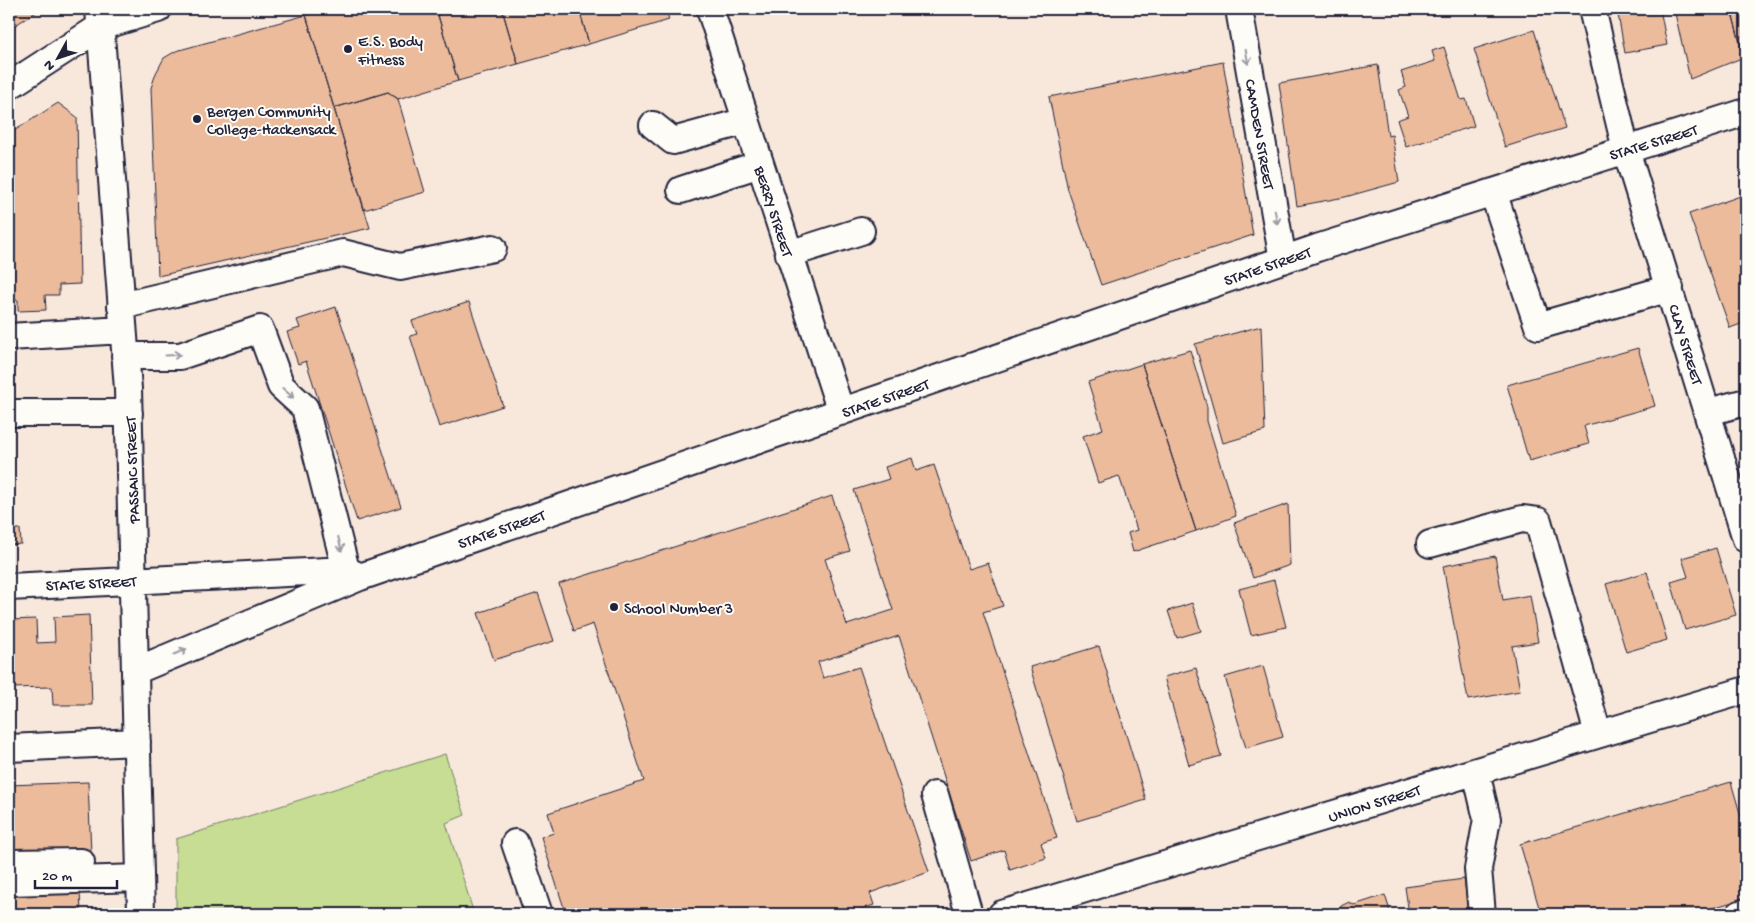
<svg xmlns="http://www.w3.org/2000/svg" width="1755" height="923" viewBox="0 0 1755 923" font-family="'Gochi Hand',sans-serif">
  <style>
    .green { fill: #c6dd93; stroke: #748067 }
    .building { fill: #ebbb9c; stroke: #22223b }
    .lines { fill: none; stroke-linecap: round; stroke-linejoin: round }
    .minor-casing { stroke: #22223b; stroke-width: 30 }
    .minor { stroke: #fdfcf7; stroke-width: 26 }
    .oneway { stroke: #9a9aa2 }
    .poi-dot { fill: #22223b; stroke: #fdfcf7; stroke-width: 2 }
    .labels { text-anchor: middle; stroke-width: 4; stroke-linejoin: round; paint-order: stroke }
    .poi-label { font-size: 16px; fill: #22223b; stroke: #fdfcf7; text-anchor: start }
    .street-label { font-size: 16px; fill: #22223b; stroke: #fdfcf7 }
  </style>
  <rect width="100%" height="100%" fill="#f8e8dc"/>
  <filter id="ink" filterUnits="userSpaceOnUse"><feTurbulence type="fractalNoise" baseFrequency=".02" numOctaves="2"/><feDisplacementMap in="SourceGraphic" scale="10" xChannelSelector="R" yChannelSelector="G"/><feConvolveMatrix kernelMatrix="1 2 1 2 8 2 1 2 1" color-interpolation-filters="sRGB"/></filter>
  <g filter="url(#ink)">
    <path class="green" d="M445 754 465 815 446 823 474 914H176V839Z"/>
    <path class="building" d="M9 9H41L9 29Z
      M327 9H436L458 81 398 99 388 92 334 108 306 15Z
      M436 9H502L518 64 458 81Z
      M502 9H579L589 44 518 64Z
      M579 9H666L669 20 589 44Z
      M1617 9H1660L1667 45 1625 53Z
      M1674 9H1731L1744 57 1690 79Z
      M1731 9H1746V64L1744 57Z
      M306 15 370 228 158 276 151 88 156 73 164 58 176 51Z
      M1534 30 1565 128 1505 147 1474 49Z
      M1444 47 1461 100 1466 99 1474 126 1406 147 1397 120 1408 116 1399 90 1406 87 1401 72 1435 61 1432 51Z
      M1223 62 1253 235 1101 285 1068 190 1049 97Z
      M1378 65 1388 136 1392 135 1399 182 1345 197 1297 206 1279 83Z
      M388 92 398 99 425 192 364 210 334 108Z
      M58 103 77 117 80 284 59 285V295H45L46 310 18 311V300L9 301V134Z
      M1746 194V322L1730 328 1689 214Z
      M469 302 503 406 439 427 410 336 417 334 412 321Z
      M336 307 401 507 357 521 306 361 298 364 287 332 300 328 297 320Z
      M1261 326 1265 431 1223 443 1195 344Z
      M1638 348 1655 406 1584 426 1589 444 1529 461 1507 385Z
      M1190 350 1207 407V421L1236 516 1196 531 1142 364Z
      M1142 364 1196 531 1133 552 1128 533 1137 530 1119 476 1098 483 1083 436 1103 429 1088 382Z
      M912 458 916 471 934 465 969 569 988 563 1003 606 983 612 1057 838 1041 843 1046 858 1010 870 1004 850 971 861 899 636 818 662 823 678 859 667 929 872 870 893 874 905 846 914H566L541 837 554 833 548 813 644 781 593 624 574 631 559 584 832 496 850 551 825 559 847 625 893 610 854 490 889 479 885 467Z
      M1288 504 1290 565 1253 578 1234 523Z
      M9 529H20L21 544 9 545Z
      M1716 548 1736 615 1685 630 1671 582 1688 577 1682 558Z
      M1495 556 1503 600 1530 595 1538 642 1512 646 1520 691 1468 700 1443 566Z
      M1647 572 1667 640 1626 652 1606 584Z
      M1274 580 1286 627 1251 635 1239 589Z
      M538 593 554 641 494 660 478 613Z
      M1192 603 1201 631 1177 638 1168 611Z
      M89 615 92 705H53L52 687 9 688V647H11V637H9V620L36 619 37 643 55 642 54 617Z
      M1099 646 1146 800 1077 821 1030 667Z
      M1263 666 1283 737 1246 748 1225 677Z
      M1196 668 1221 756 1189 765 1164 677Z
      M88 782 91 853 9 856V785Z
      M1731 782 1746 834V898L1692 914H1541L1520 844Z
      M1464 879 1469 914H1409L1405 887Z
      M80 890 81 914H9V893Z
      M1385 895 1391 914H1336L1335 912 1340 911 1341 906 1349 902 1354 905Z"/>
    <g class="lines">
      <g class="minor-casing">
        <path id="minor" d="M99 9 128 389 141 914
          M710 9 841 412
          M1239 9 1283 260
          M1592 9 1626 150 1746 539
          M9 86 100 27 158 9
          M653 125 673 141 746 121
          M681 190 760 164
          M1493 192 1538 326 1670 288
          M789 254 861 231
          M121 306 343 253 400 267 493 248
          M9 337 123 330
          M125 356H180L260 329 281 386 305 408 346 570
          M1708 412 1746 402
          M9 413H129
          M1430 544 1522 519 1538 521 1598 734
          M9 587 346 570 359 576
          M135 671 360 577 1317 248 1746 112
          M9 748 137 742
          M1476 772 1487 819 1478 869 1482 914
          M935 795 969 914
          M515 843 539 914
          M9 863 81 862
          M9 882 140 878
          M1002 914 1746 690
          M1740 914 1746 912"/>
      </g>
      <use href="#minor" class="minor"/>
    </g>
    <defs><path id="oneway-shaft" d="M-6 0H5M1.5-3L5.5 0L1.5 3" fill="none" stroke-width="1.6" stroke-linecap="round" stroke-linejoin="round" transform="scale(1.25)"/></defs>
    <g class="oneway">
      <use href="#oneway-shaft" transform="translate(1247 57) rotate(80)"/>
      <use href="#oneway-shaft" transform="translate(1276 217) rotate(80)"/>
      <use href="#oneway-shaft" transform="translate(173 355) rotate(-3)"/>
      <use href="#oneway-shaft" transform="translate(288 393) rotate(42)"/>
      <use href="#oneway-shaft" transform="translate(340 544) rotate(76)"/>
      <use href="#oneway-shaft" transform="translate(180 652) rotate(-23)"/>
    </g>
  </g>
  <g class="poi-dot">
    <circle cx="348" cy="49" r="5"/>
    <circle cx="197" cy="119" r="5"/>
    <circle cx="614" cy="607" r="5"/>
  </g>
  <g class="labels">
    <g class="poi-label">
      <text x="358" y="46">E.S. Body<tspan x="358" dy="18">Fitness</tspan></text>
      <text x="207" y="116">Bergen Community<tspan x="207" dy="18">College-Hackensack</tspan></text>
      <text x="624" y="613">School Number 3</text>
    </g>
    <g class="street-label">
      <text transform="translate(1261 134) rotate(80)" y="6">CAMDEN STREET</text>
      <text transform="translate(1653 141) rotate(-17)" y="6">STATE STREET</text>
      <text transform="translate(775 211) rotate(72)" y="6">BERRY STREET</text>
      <text transform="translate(1267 265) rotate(-19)" y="6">STATE STREET</text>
      <text transform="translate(1687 344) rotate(73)" y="6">CLAY STREET</text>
      <text transform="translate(885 397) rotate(-19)" y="6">STATE STREET</text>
      <text transform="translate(131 470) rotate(-92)" y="6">PASSAIC STREET</text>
      <text transform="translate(501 528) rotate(-19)" y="6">STATE STREET</text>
      <text transform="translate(91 582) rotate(-3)" y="6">STATE STREET</text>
      <text transform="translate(1374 802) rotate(-17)" y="6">UNION STREET</text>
    </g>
  </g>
  <rect width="1755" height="923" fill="none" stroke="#fdfcf7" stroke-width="30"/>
  <rect x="15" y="15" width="1725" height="893" fill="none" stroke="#22223b" stroke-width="2" filter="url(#ink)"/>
  <g transform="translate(58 58) rotate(230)" stroke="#fdfcf7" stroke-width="4" paint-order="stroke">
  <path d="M0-4L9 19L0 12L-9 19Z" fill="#22223b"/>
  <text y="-8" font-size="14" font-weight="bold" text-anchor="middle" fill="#22223b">N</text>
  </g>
  <path d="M35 880v8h82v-8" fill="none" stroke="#22223b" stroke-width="2.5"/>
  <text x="42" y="880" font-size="15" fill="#22223b" stroke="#fdfcf7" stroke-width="4" paint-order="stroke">20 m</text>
</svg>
